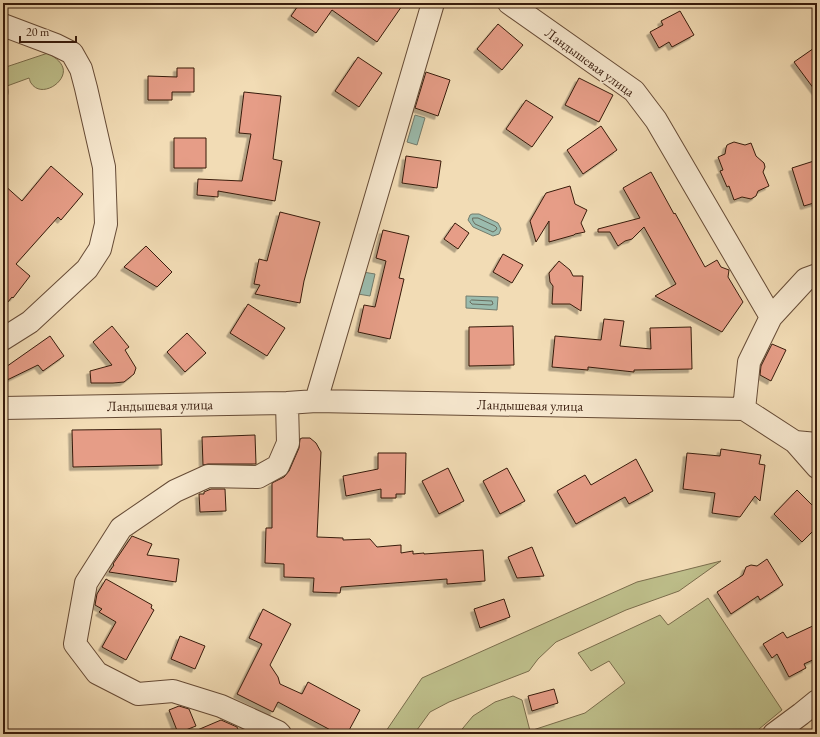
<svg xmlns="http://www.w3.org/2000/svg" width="820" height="737" viewBox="0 0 820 737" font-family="'EB Garamond',serif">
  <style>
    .green { fill: #bebf8b; stroke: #7a6d4c }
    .water { fill: #9bbcae; stroke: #737c6d }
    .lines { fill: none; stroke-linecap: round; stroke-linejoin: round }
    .shore { stroke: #696c5d; stroke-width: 1 }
    .building { fill: #e69d87; stroke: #371b0c; filter: url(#shadow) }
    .minor-casing { stroke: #664b36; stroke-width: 24 }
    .minor { stroke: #f7e8cf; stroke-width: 22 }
    .labels { text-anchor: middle; stroke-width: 3.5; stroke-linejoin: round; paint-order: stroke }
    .street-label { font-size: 14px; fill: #371b0c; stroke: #f7e8cf }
  </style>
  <defs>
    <filter id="shadow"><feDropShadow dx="-3.5" dy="3.5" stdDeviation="0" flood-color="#0004"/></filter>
  </defs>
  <rect width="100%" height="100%" fill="#f2dcb5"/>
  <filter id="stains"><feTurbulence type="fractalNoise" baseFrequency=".005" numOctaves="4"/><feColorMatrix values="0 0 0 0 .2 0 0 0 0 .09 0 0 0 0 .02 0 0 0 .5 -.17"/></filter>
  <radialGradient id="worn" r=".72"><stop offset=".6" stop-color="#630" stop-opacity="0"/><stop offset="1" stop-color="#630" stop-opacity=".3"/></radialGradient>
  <path class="green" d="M48 53C53 56 61 61 63 68 67 82 41 99 31 83 30 82 30 80 29 78L7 86C9 93 8 97 3 103V68Z
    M721 561 679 591 626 610 556 642 538 659 529 671 449 702 430 712 414 734H384L422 678 637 582Z
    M708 598 782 710 753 734H458L473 716 495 702 513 696 522 700 530 731 585 713 625 683 609 661 591 671 578 653 660 615 668 625Z"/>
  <path class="water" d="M415 115 425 118 417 145 407 142Z
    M472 214H479L498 223 501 229 499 234 493 236 473 227 468 220 470 215Z
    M363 272 375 274 370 296 358 294Z
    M466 296 498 297 497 310 466 308Z"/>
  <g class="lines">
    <path class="shore" d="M473 218H478L495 226 497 228 496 230 493 232 475 224 473 221Z
      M472 300 492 301 493 304 491 305 472 304 470 302Z"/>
  </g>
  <path class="building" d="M300 3H404L377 42 332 10 316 33 291 16Z
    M680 11 694 35 672 47 669 42 659 48 650 32 663 25 661 21Z
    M498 24 523 45 502 70 477 49Z
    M817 46V93L794 62Z
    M358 57 382 73 359 107 335 91Z
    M177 68H194V92H172V100H148V76L177 77Z
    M426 72 450 80 438 116 415 108Z
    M579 78 613 95 599 122 565 105Z
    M244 92 281 96 273 159 282 161 275 201 218 191V197L197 195 198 179 242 181 251 134 239 133Z
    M526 100 553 117 532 147 506 129Z
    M601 126 617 150 583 174 567 150Z
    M174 138H206V168H174Z
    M734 142 745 145 751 143 756 156 764 163 765 167 763 172 769 186 758 191 756 196 751 199 742 197 734 200 729 186 727 187 720 171 723 170 718 157 725 154 726 148 727 145 729 144Z
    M406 156 441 161 437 188 402 183Z
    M817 160V202L804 206 792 168Z
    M51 166 83 194 61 220 58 217 16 264 30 276 13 298 12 297 3 308V184L22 201Z
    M651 172 674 214 675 213 705 267 717 260 721 267 729 270 728 277 743 302 722 332 655 296 676 284 644 227 632 239 625 241 618 246 610 232H598V229L640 218 623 188Z
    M570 186 575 204 587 210 581 223 585 232 575 234 574 235 549 242V221L536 242 530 221 546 193Z
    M280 212 320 222 304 281 300 303 255 294 260 285 254 284 259 259 267 261Z
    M455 223 469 233 458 249 444 239Z
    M383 230 409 236 399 278 404 279 390 339 358 332 364 305 375 307 386 261 376 258Z
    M146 246 172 272 157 287 124 267Z
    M503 254 523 265 512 283 493 272Z
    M559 261 570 270 573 276H583L581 311 570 304H552L553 286 550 282 549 273Z
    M248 304 285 328 267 356 230 333Z
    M604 319 624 321 620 346 651 349 650 328 691 327 692 369 634 370V372L588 367V370L552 367 555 336 601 340Z
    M112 326 129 347 125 350 136 368 134 374 124 382 113 383H91L90 371 112 365 93 342Z
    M513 326 514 365 469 366V327Z
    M187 333 206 353 185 372 167 352Z
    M50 336 64 356 43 371 38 365 3 382V369Z
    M772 344 786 350 771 381 760 375 761 366Z
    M161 429 162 465 73 467 72 430Z
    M255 435 256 464H208L203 465 202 437Z
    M302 438H310L316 443 321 452 317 537 343 538V540L370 539 377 547 401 545V553L413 551V554L424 553V554L483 550 485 581 447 584V579L341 587 340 593 313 592 314 578 284 577V564L265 563 266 528H272V483L284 477 289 471 299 448 300 439Z
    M721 449 761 455 759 464 765 465 760 501 755 496 740 517 712 513 715 493 683 489 687 453 720 456Z
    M378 453H406L405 494H396V498H381V489L346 496 343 476 378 469Z
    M636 459 653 491 629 504 625 497 576 524 557 491 585 475 591 485Z
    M448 468 464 501 439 514 422 481Z
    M507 468 525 501 500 514 483 481Z
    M211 489H225L226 511 200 512 199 494H204V492Z
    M797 490 817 510V527L802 542 774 514Z
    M132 536 152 544 147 555 179 559 176 582 109 572 114 565 113 564Z
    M532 547 544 576 517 578 508 557Z
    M767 559 783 585 760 600 758 596 731 614 717 592 743 575 746 567 751 565 757 566Z
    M106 579 152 605 151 608 154 610 126 660 102 647 116 622 99 612 102 609 95 605 97 594Z
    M504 599 510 617 480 628 474 609Z
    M263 609 291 624 270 665 278 677 280 684 302 694 308 682 360 710 347 734H338L278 702 273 712 237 694 262 644 249 638Z
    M817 624V658L804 664 806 668 789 677 777 654 772 658 763 644 783 632 787 638Z
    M180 636 205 646 195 669 171 659Z
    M554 689 558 703 532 711 528 696Z
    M179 706 189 709 196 726 178 733 169 710Z
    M221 720 237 727 240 734H188Z"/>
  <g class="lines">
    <g class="minor-casing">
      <path id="minor" d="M509 3 634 91 656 120 771 317
        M3 25 56 45 72 53 81 69 86 88 104 167 106 224 100 249 87 269 30 322 3 339
        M316 401 433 3
        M3 408 287 403 316 401 744 409 795 442 817 444
        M744 409 749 362 771 317 806 279 817 275
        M795 442 817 467
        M280 734 278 732 221 706 173 691 138 694 97 673 75 644 86 583 121 528 175 491 208 476 258 477 278 466 288 443 287 403
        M774 734 801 714 817 701"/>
    </g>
    <use href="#minor" class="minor"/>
  </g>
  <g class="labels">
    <g class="street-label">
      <text transform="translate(590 62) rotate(36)" y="5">Ландышевая улица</text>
      <text transform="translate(160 405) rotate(-1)" y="5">Ландышевая улица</text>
      <text transform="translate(530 405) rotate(1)" y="5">Ландышевая улица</text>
    </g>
  </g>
  <rect width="820" height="737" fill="none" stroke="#f2dcb5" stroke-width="16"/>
  <rect x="4" y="4" width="812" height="729" fill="none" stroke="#371b0c" stroke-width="2"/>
  <rect x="8" y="8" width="804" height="721" fill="none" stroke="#371b0c"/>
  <path d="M20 36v6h56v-6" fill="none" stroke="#371b0c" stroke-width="2"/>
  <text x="26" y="36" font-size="12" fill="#371b0c" stroke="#f7e8cf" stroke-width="3" paint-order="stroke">20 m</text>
  <rect width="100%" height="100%" filter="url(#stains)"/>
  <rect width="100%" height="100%" fill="url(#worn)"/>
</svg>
